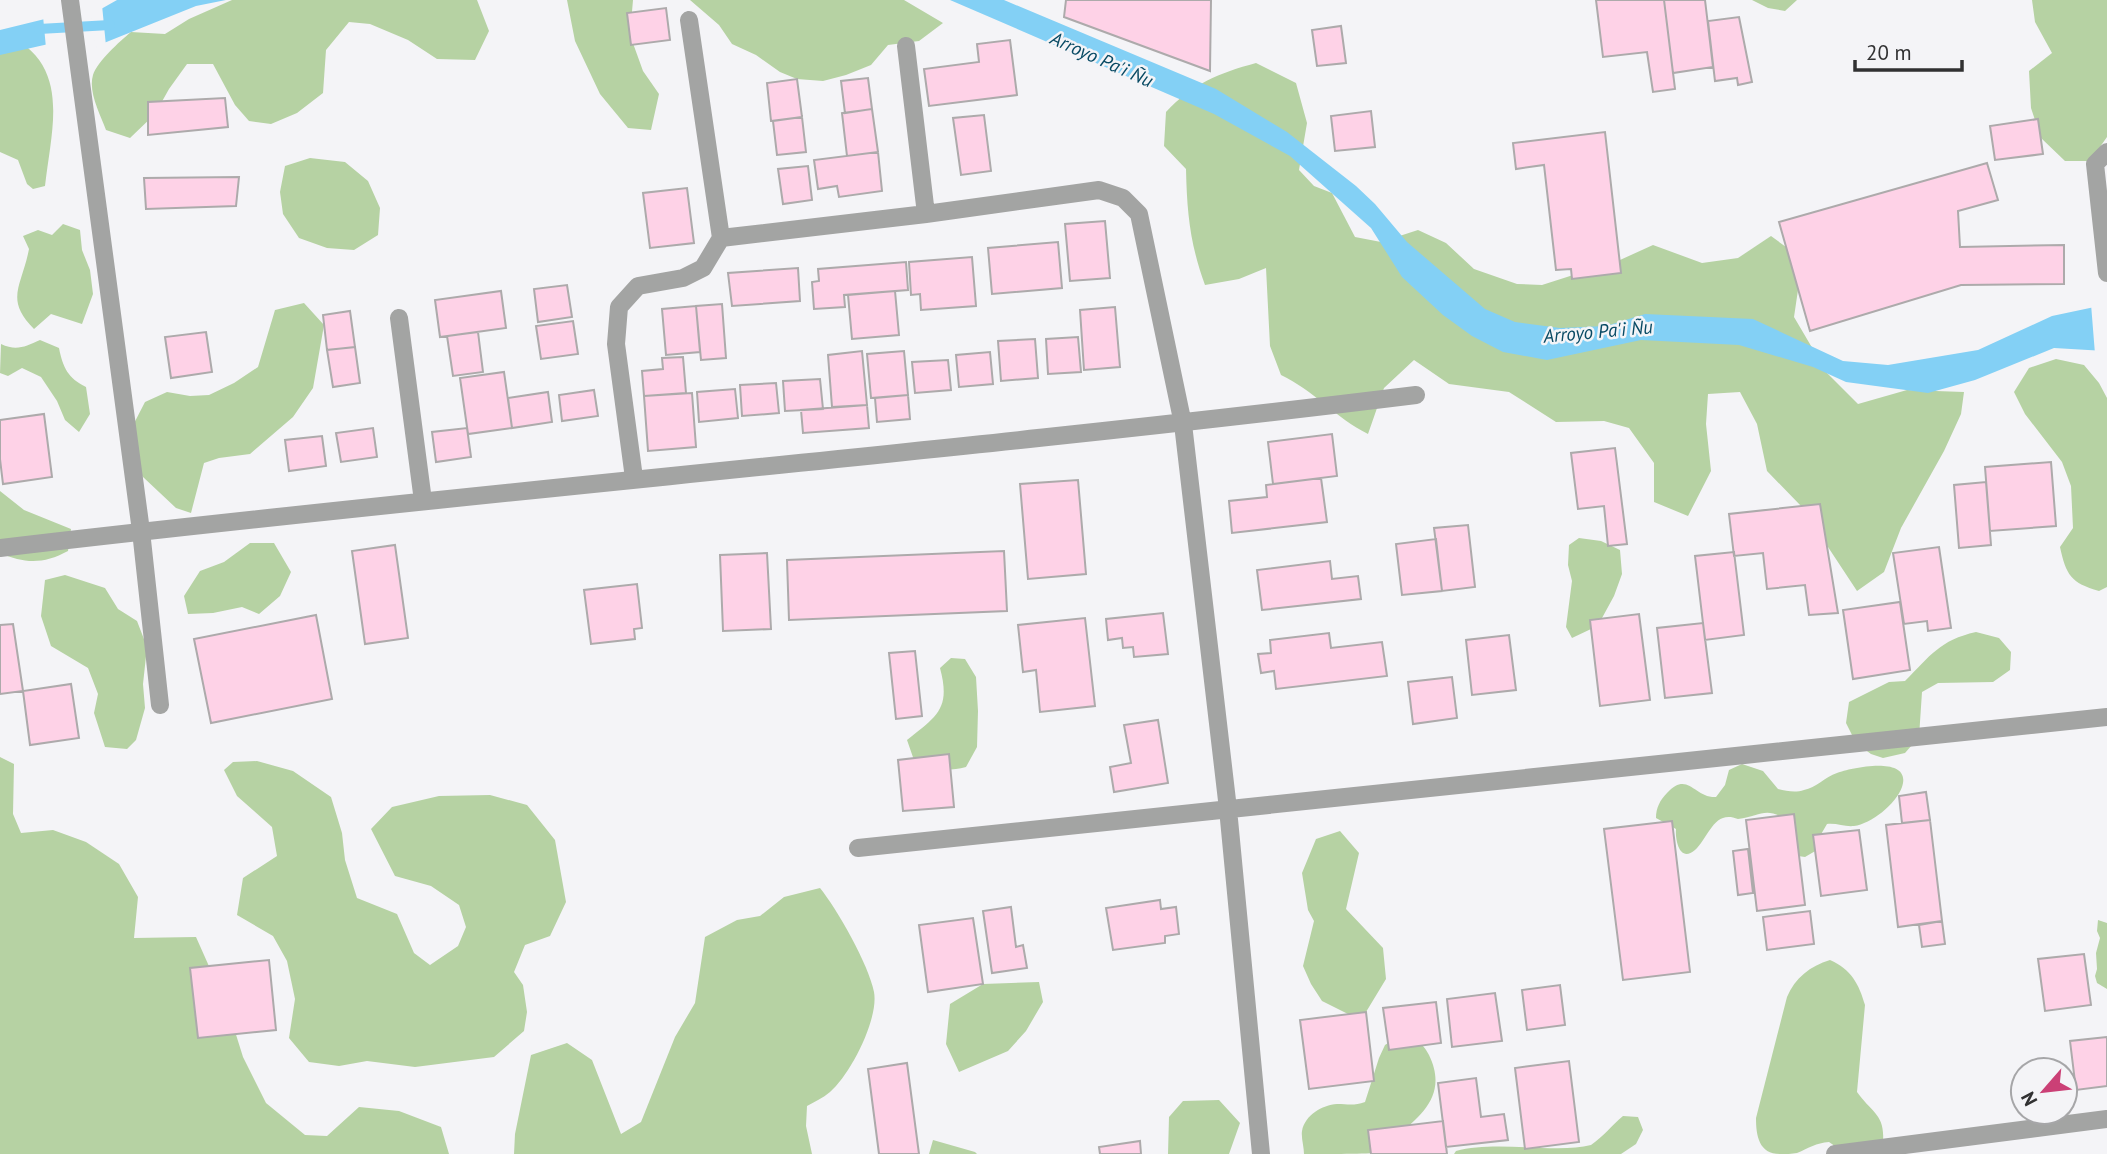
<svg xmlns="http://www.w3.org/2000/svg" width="2107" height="1154" viewBox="0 0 2107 1154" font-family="'PT Sans',sans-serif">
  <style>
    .green { fill: #b6d2a3 }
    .water { fill: #83d0f5 }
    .pier { fill: #f4f4f7 }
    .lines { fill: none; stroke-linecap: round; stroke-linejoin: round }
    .stream { stroke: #83d0f5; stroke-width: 10 }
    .building { fill: #fed2e7; stroke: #adaaab; stroke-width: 2 }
    .minor { stroke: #a3a4a3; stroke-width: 18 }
    .labels { text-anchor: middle; stroke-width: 5; stroke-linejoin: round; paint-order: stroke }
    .water-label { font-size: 19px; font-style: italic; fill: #084a64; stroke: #f4f4f7 }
  </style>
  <rect width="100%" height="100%" fill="#f4f4f7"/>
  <path class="green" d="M232 0H477L489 31 475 60 437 59 408 40 370 24 349 22 326 50 323 93 297 113 271 124 249 121 235 105 213 64H187L169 89 155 114 130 138 106 130C100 114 88 92 93 75 97 62 120 41 131 32L165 34 189 19Z
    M567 0H633L630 35 643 71 659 94 651 130 628 128 600 94 575 41Z
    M690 0H904L943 23 919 41 888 45 871 65 846 75 823 81 797 79 780 72 756 55 732 44 719 25Z
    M1752 0H1797L1785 11 1768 8Z
    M2032 0H2107V137L2090 161H2065L2041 138 2031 108 2029 71 2052 53 2035 22Z
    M0 31C73 62 52 124 45 186L33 189 27 184 18 160 0 152Z
    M1256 63 1296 83 1307 123 1299 170 1314 186 1332 193 1355 237 1381 242 1418 230 1446 243 1474 269 1517 284 1542 285 1620 260 1653 245 1702 263 1738 258 1771 236 1786 247 1798 290 1794 317 1827 373 1858 404 1907 390 1964 392 1961 414 1944 451 1901 528 1884 572 1857 591 1801 506 1767 471 1757 424 1740 392 1708 394 1706 424 1711 471 1688 516 1654 502V463L1629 428 1604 421 1556 422 1509 392 1449 384 1414 360 1384 388 1368 434C1336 418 1313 390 1281 375L1270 346 1266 268 1239 279 1205 285C1190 244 1187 213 1186 169L1164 146 1166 112C1192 84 1219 73 1256 63Z
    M310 158 345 162 368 181 380 208 378 235 354 250 327 248 299 238 283 214 280 192 285 166Z
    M63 224 80 230 82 250 90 270 93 294 82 324 51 314 34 329C4 299 22 286 29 249L23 236 38 230 52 235Z
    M304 303 324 325 313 388 293 417 250 454 219 458 204 463 191 513 176 508 143 477 134 465 128 435 145 402 167 392 190 396 209 395 234 383 258 367 275 310Z
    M40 340 59 348C63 368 68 378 86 387L90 414 79 432 65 420 57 401 41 377 22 368 8 376 0 373 1 344C16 351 25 347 40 340Z
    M2056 359 2084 365 2099 383 2107 398V587L2099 591C2071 583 2066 575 2060 547L2073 528 2071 486 2062 462 2025 414 2014 392 2029 368Z
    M0 491 24 510 71 529 68 551C44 564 25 564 0 553Z
    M1579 538 1601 541 1620 550 1622 574 1614 596 1602 618 1591 629 1572 638 1566 627 1572 581 1568 565 1569 545Z
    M250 543H274L291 572 280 596 259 614 242 607 213 613 188 614 184 596 200 571 224 562Z
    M65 575 105 588 118 609 137 621 147 647 143 684 145 708 136 740 127 749 105 747 94 713 98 694 88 668 51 646 41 616 45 580Z
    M1976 632 1999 638 2011 652 2010 670 1993 682 1938 683 1922 692 1919 737 1905 753 1883 758 1871 754 1856 743 1846 723 1849 702 1889 682 1905 681C1930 656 1940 640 1976 632Z
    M951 658 965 659 976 677 978 711 977 747 966 767C948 772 931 770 915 763L907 740C937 716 951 709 940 668Z
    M0 757 14 764 13 814 21 833 53 830 86 842 119 864 138 897 134 938 196 937 228 1009 243 1057 266 1103 305 1135 327 1136 359 1107 399 1111 441 1127 449 1154H0Z
    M257 761 293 771 331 797 342 833 345 860 357 898 397 914 414 953 430 965 458 946 466 927 459 905 431 886 395 876 371 829 392 807 439 796 490 795 527 805 555 840 566 902 550 936 525 945 514 972 523 985 527 1012 524 1031 494 1057 415 1067 367 1061 339 1066 309 1062 289 1038 295 999 287 961 273 936 237 915 243 878 277 856 272 827 237 796 224 770 233 762Z
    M1742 764 1763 771 1778 789C1787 791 1795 793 1804 790 1816 788 1825 777 1837 773 1850 768 1913 754 1902 787 1896 804 1871 824 1854 826 1845 827 1837 823 1827 824L1820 836 1817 850 1805 857 1798 856 1787 820C1765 806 1761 816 1738 819 1714 809 1709 837 1695 850 1680 863 1675 841 1676 829L1656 818C1656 808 1660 800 1667 793 1688 770 1694 798 1716 797L1725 785 1729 770Z
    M1340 831 1359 853 1346 909 1383 948 1386 979 1366 1012 1348 1014 1322 1001 1311 984 1303 966 1314 921 1308 910 1302 873 1316 839Z
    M820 888C837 909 869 965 874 992 879 1019 850 1075 830 1092 823 1098 814 1102 807 1106L806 1126 812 1154H514L515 1134 531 1055 567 1043 592 1060 621 1134 641 1122 675 1037 695 1003 705 937 737 920 760 916 784 897Z
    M2098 920 2107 923V989L2097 983 2095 976 2097 969 2096 953 2100 938 2097 931Z
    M1830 960C1851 969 1859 984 1865 1005L1857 1092C1871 1112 1885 1114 1883 1141L1842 1151 1829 1142C1816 1143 1809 1148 1797 1153 1792 1154 1786 1154 1780 1154 1759 1154 1756 1136 1756 1118L1787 997C1795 978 1810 966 1830 960Z
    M1039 982 1043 1002 1026 1031 1008 1051 959 1072 946 1044 950 1004 983 984Z
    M1399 1036C1414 1038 1422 1041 1429 1055 1447 1092 1425 1114 1396 1136 1390 1141 1382 1150 1375 1153 1365 1154 1318 1154 1304 1154 1304 1147 1301 1138 1302 1131 1305 1115 1322 1105 1337 1104 1348 1104 1354 1106 1365 1102L1379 1058 1385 1045Z
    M1219 1100 1240 1123 1229 1154H1168L1169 1117 1183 1101Z
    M1623 1116 1638 1117 1643 1130 1636 1144 1621 1154H1454L1456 1151C1496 1140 1557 1154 1591 1145 1603 1137 1612 1125 1623 1116Z
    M933 1140 975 1152 977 1154H929Z"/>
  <path class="water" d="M117 0H226L196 6 99 45 94 13Z
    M950 0H1004L1216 89 1287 132 1356 186 1375 204 1407 242 1485 309 1515 322 1560 328 1606 326 1645 314 1753 319 1843 361 1888 365 1978 350 2052 316 2104 305 2105 351 2054 348 1975 380 1928 393 1846 382 1813 367 1739 345 1641 340 1547 360 1503 352 1472 336 1443 315 1402 277 1371 228 1290 156 1214 114Z
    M53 17V43L0 55V30Z"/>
  <path class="pier" d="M102 5 106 46 98 48 95 46 91 13Z
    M54 14 57 17 56 44 46 48 43 16Z
    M2105 302 2107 303V354H2095L2091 304Z"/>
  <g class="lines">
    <path class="stream" d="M39 29 110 25"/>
  </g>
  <path class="building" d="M1066 0H1211L1210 71 1064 17Z
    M1596 0H1664L1675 89 1653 92 1647 52 1603 57Z
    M1664 0H1705L1713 67 1673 73Z
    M666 8 670 40 631 45 627 13Z
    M1739 17 1752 82 1738 85 1737 78 1715 81 1708 21Z
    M1341 26 1346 63 1317 66 1312 30Z
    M1010 40 1017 95 929 106 924 69 979 62 977 44Z
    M868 78 872 109 845 113 841 81Z
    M797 79 802 117 771 121 767 83Z
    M225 98 228 127 148 135V102Z
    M872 109 878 152 847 156 842 113Z
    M1371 111 1375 147 1335 151 1331 116Z
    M984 115 991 171 961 175 953 118Z
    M802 117 806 152 777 155 773 121Z
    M2038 119 2043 154 1995 160 1990 126Z
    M1605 132 1621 273 1572 279 1571 269 1556 270 1544 165 1516 169 1513 143Z
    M878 152 882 191 839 197 837 186 818 189 814 160Z
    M1987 163 1998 200 1958 211 1960 247 2064 245V284L1961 285 1810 331 1779 222Z
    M808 166 812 200 783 204 778 169Z
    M239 177 236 206 146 209 144 178Z
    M687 188 694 243 650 248 643 193Z
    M1105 221 1110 278 1070 281 1065 224Z
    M1058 242 1062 288 992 294 988 248Z
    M972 257 976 306 921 310 920 294 911 295 909 262Z
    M906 262 908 290 844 295 845 307 814 309 812 282 819 281 818 269Z
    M798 268 800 301 732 306 728 273Z
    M567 285 572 317 538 322 534 289Z
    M501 291 506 328 440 337 435 300Z
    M895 291 899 335 852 339 848 295Z
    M722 304 726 358 701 360 696 306Z
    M696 306 700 352 666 355 662 309Z
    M1115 307 1120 367 1084 370 1080 310Z
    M350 311 355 347 327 350 323 315Z
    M573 321 578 354 541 359 536 326Z
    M206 332 212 372 171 378 165 337Z
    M478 332 483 372 453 376 447 336Z
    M1078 337 1081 372 1048 374 1046 339Z
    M1035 339 1038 378 1001 381 998 341Z
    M355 347 360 383 333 387 327 350Z
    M862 351 867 405 832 407 828 355Z
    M904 351 908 395 871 398 867 354Z
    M990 352 993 384 959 387 956 355Z
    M683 357 686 393 644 396 642 371 663 369 662 358Z
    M948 360 951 390 915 393 912 362Z
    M504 372 512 428 468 434 460 378Z
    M820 379 823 409 785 411 783 381Z
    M776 383 779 413 742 416 740 385Z
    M735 389 738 418 699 422 697 392Z
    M594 390 598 416 562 421 559 395Z
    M548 392 552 422 512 428 508 398Z
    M692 393 696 447 648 451 644 396Z
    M908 395 910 419 877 422 875 398Z
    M867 405 869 428 803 433 801 410Z
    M44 414 52 477 3 484 0 459V420Z
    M373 428 377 457 341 462 336 433Z
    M467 428 471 457 436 462 432 432Z
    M1332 434 1337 476 1273 484 1268 442Z
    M322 436 326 466 289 471 285 440Z
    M1615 448 1627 544 1608 546 1604 506 1578 509 1571 453Z
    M2051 462 2056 526 1990 531 1985 467Z
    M1321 478 1327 522 1232 533 1229 501 1267 497 1266 485Z
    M1078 480 1086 574 1028 579 1020 484Z
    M1986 482 1991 545 1959 548 1954 485Z
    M1820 504 1838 613 1809 615 1805 585 1767 589 1763 553 1734 556 1729 514Z
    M1468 525 1475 587 1442 591 1434 528Z
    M1436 539 1442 591 1402 595 1396 544Z
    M395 545 408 638 365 644 352 551Z
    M1939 547 1951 628 1928 631 1927 621 1904 624 1893 553Z
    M1004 551 1007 611 789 620 787 560Z
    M1734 552 1744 635 1705 640 1695 556Z
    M767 553 771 629 723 631 720 555Z
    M1330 561 1332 579 1358 576 1361 599 1262 610 1257 570Z
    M637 584 642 628 634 629 635 639 591 644 584 590Z
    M1900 602 1910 670 1853 679 1843 610Z
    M1163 613 1168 654 1134 657 1133 647 1123 648 1122 638 1108 640 1106 619Z
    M1639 614 1650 700 1600 706 1590 620Z
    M316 615 332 699 211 723 194 639Z
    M1085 618 1095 706 1040 712 1036 670 1023 672 1018 625Z
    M1703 623 1712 693 1665 698 1657 628Z
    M13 624 23 691 0 694V625Z
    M1329 633 1331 648 1382 642 1387 676 1276 689 1274 671 1261 673 1258 654 1271 653 1270 640Z
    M1509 635 1516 690 1472 695 1466 640Z
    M915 651 922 716 896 719 889 653Z
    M1452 677 1457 718 1413 724 1408 682Z
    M71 684 79 738 30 745 23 691Z
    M1158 720 1168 783 1114 792 1110 767 1131 763 1124 725Z
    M949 754 954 807 903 811 898 760Z
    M1926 792 1930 820 1902 823 1899 796Z
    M1794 814 1805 905 1757 911 1746 820Z
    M1930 820 1942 921 1898 927 1886 825Z
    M1672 821 1690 972 1623 980 1604 829Z
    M1859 830 1867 890 1821 896 1813 835Z
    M1748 849 1753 893 1738 895 1733 851Z
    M1160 900 1161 909 1176 907 1179 934 1165 936V943L1113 950 1106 908Z
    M1011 907 1016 947 1023 945 1027 968 992 973 983 911Z
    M1810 911 1814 944 1767 950 1763 917Z
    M973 918 983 984 928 992 919 925Z
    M1942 921 1945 944 1922 947 1919 925Z
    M2084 954 2091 1005 2045 1011 2038 959Z
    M269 960 276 1030 198 1038 190 968Z
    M1560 985 1565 1025 1527 1030 1522 990Z
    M1495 993 1502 1041 1452 1047 1447 999Z
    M1436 1002 1441 1043 1389 1050 1383 1008Z
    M1366 1012 1374 1081 1309 1089 1300 1020Z
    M2107 1037V1086L2076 1090 2070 1041Z
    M1569 1061 1579 1142 1525 1149 1515 1068Z
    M907 1063 919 1154H879L868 1069Z
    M1476 1078 1481 1117 1504 1114 1508 1140 1446 1147 1438 1083Z
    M1443 1121 1447 1154H1371L1368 1130Z
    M1140 1141 1141 1154H1100L1099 1147Z"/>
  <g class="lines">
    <path class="minor" d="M70 0 141 531 160 705
      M906 46 926 214
      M2107 152 2095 164 2107 273
      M721 238 926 214 1099 190 1123 198 1139 214 1183 424 1228 809 1261 1154
      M399 318 423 501
      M634 478 616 344 619 307 638 286 683 278 703 268 721 238 689 20
      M0 548C471 492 945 453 1416 395
      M858 848 2107 717
      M1835 1154 2107 1119"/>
  </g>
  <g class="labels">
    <g class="water-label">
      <text transform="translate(1102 59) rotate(24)" y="7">Arroyo Pa'i Ñu</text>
      <text transform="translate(1598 331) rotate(-5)" y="7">Arroyo Pa'i Ñu</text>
    </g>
  </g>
  <g transform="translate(2044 1091) rotate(242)"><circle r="33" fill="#f4f4f7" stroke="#a6a6a8" stroke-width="2"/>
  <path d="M0-5L12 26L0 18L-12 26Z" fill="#cb4076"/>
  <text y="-10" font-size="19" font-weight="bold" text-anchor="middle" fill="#313132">N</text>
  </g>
  <path d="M1855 60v10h107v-10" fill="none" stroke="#313132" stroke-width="3.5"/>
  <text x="1866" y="60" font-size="21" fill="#313132" stroke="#f4f4f7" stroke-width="5" paint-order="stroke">20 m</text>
</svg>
